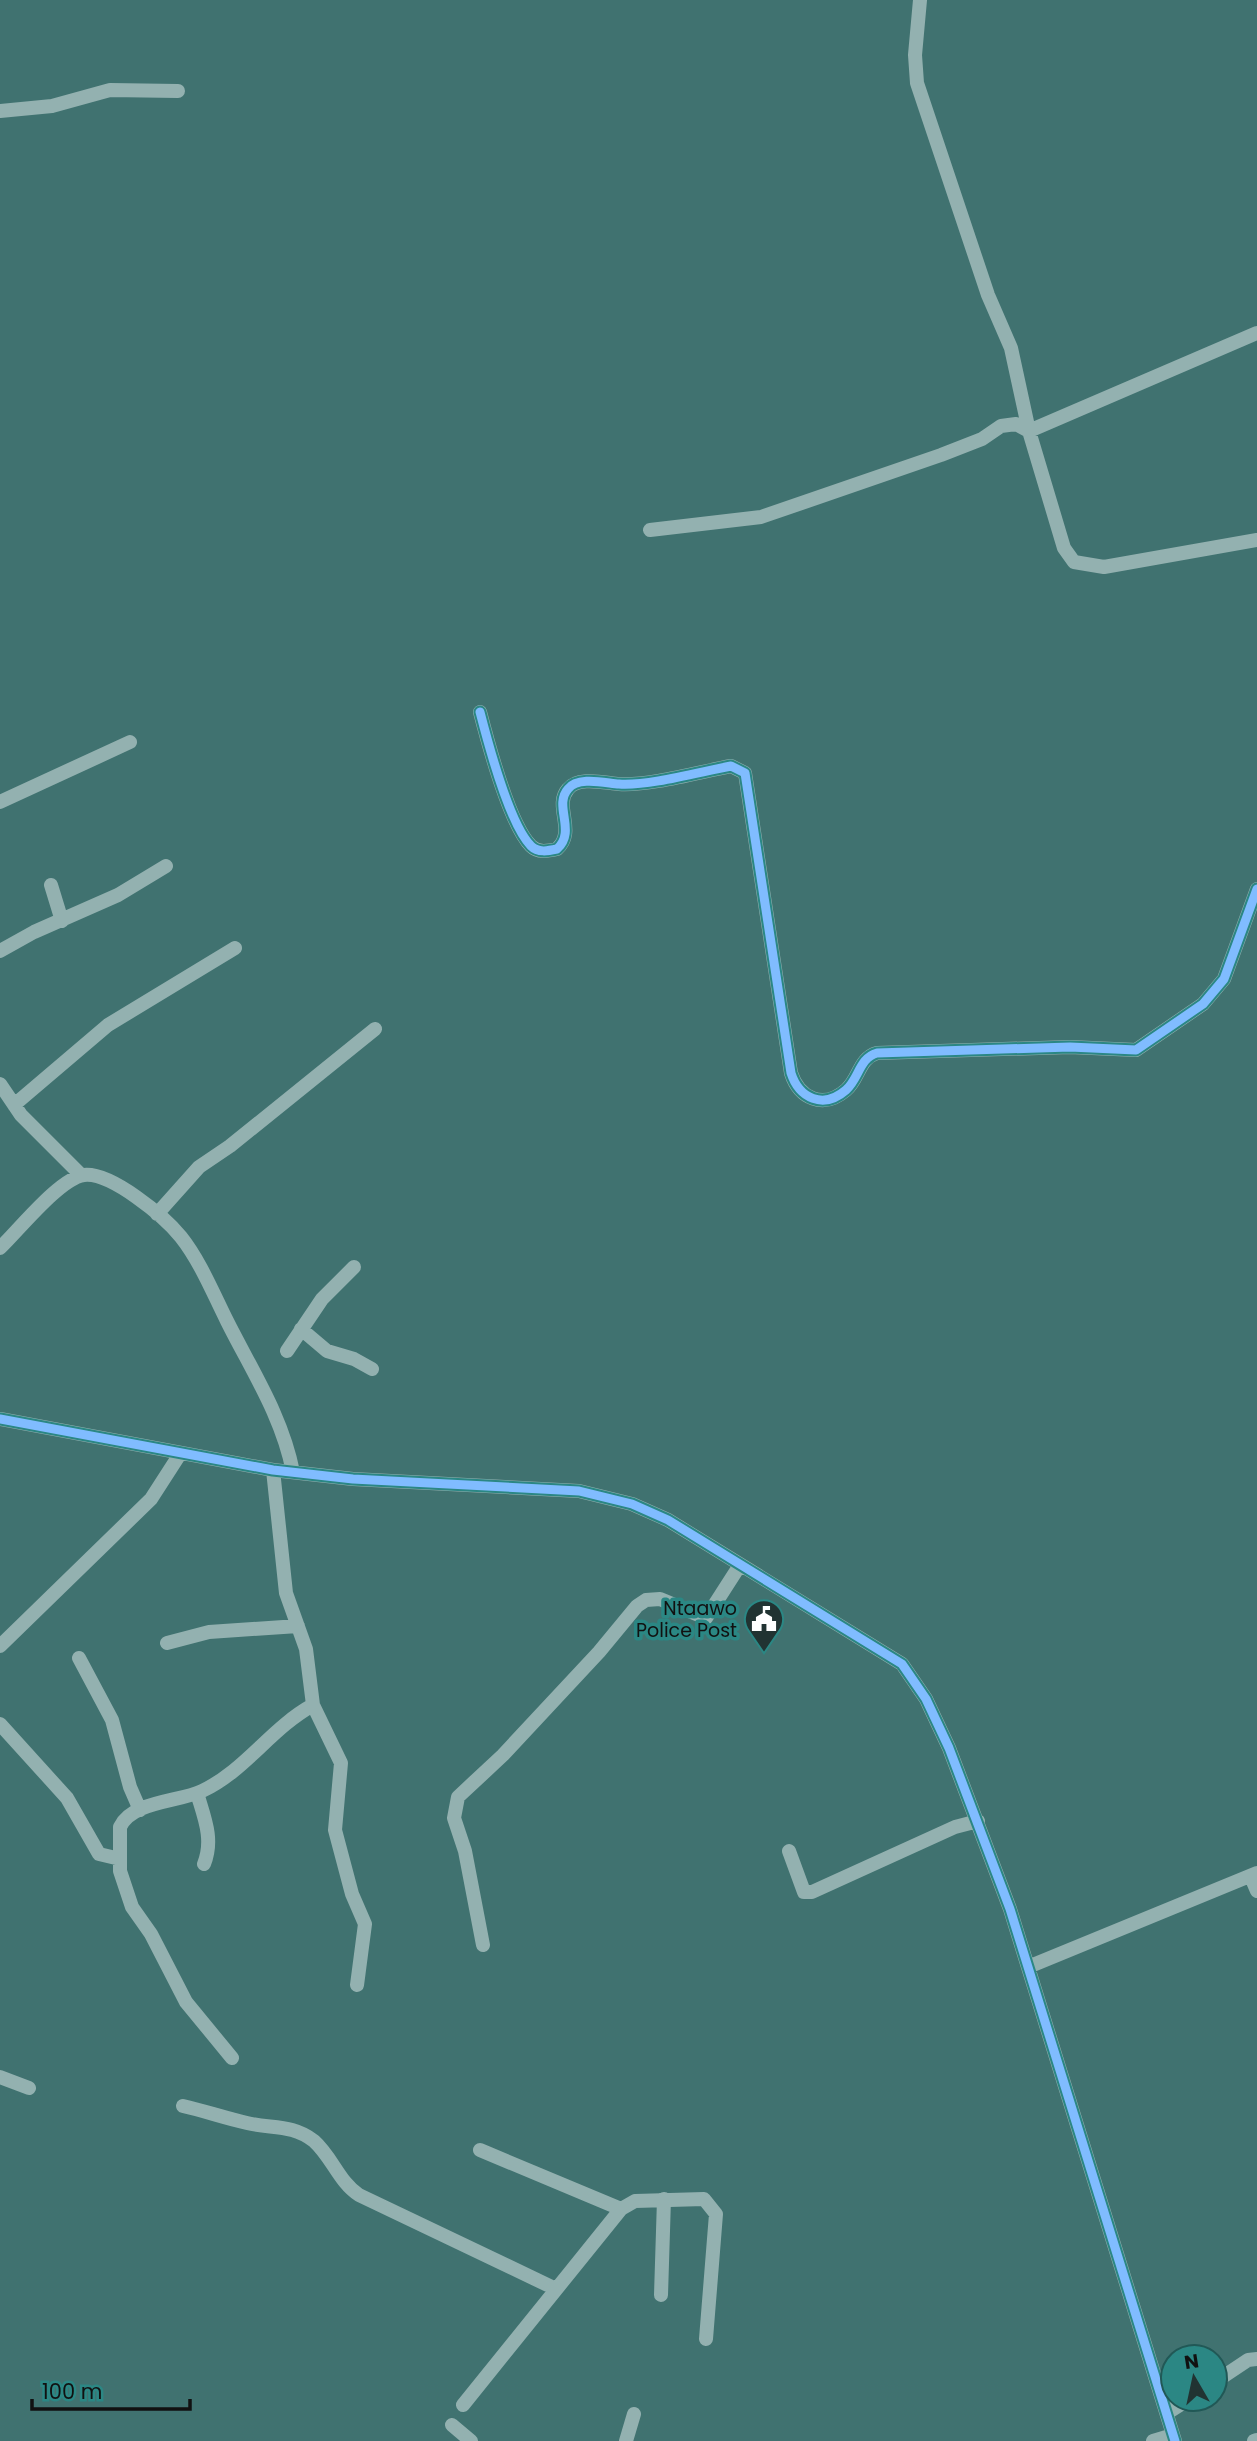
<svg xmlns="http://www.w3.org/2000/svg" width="1257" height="2441" viewBox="0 0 1257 2441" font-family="Poppins,sans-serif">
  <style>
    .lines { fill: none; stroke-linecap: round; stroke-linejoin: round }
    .minor { stroke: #93b1b0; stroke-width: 14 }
    .cycleway-casing { stroke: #2b8784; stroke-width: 13 }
    .cycleway { stroke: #80bcff; stroke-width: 9 }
    .labels { text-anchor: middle; stroke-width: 7; stroke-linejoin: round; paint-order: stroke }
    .poi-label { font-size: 19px; fill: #111; stroke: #2b8784; text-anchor: end }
  </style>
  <rect width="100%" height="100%" fill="#407270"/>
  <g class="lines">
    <path class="minor" d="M920 0 915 55 917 83 988 295 1011 348 1029 431 1064 548 1074 562 1104 567 1257 540
      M0 111 52 106 110 90 178 91
      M650 530 761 517 941 455 982 439 1001 426 1016 424 1029 431 1257 333
      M480 712C488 743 510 825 531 846 538 853 548 851 557 849 577 831 553 806 568 789 578 776 605 783 619 784 649 786 699 772 731 766L745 773 791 1073C799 1098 823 1110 846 1090 859 1079 859 1058 877 1053L1070 1047 1136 1050 1203 1004 1224 979 1257 889
      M0 802 130 742
      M51 885 62 921
      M0 951 34 932 118 895 166 866
      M0 1084 21 1115 81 1175
      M14 1105 108 1025 235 948
      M157 1214 199 1167 230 1146 375 1029
      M0 1248C18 1231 60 1178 84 1175 111 1172 164 1216 181 1237 200 1261 213 1293 227 1321 252 1371 282 1416 293 1472
      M301 1329 327 1351 354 1359 372 1369
      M287 1351 322 1299 354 1267
      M0 1419 273 1470 353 1479 579 1491 632 1504 668 1520 902 1664 926 1699 949 1748 1010 1909 1175 2441
      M273 1470 286 1593 306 1649 313 1705 341 1763 335 1830 352 1894 365 1924 357 1985
      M167 1643 209 1632 298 1626
      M0 1646 151 1499 180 1454
      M79 1658 112 1720 130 1787 140 1810
      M0 1724 67 1798 99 1854 120 1859
      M197 1793C204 1817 214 1839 204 1864
      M789 1851 804 1892H812L955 1827 978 1821
      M1251 1877 1257 1891
      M483 1945 465 1851 454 1818 458 1797 503 1755 599 1652 637 1606 646 1600 660 1599 706 1618 740 1565
      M1028 1967 1257 1873
      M232 2058 186 2002 151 1934 132 1907 120 1871V1827C132 1801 179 1802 202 1791 245 1771 271 1728 313 1705
      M0 2077 29 2088
      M183 2106C205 2111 225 2118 247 2123 272 2129 292 2124 314 2141 332 2157 339 2182 359 2195L556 2289
      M480 2150 621 2209
      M661 2295 664 2199
      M1215 2382 1248 2360 1257 2359
      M463 2405 621 2209 635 2201 704 2199 716 2214 706 2339
      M1167 2413 1189 2399
      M452 2425 471 2441
      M626 2441 634 2414
      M1153 2441 1173 2435
      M1254 2441 1257 2440"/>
    <g class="cycleway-casing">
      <path id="cycleway" d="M480 712C488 743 510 825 531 846 538 853 548 851 557 849 577 831 553 806 568 789 578 776 605 783 619 784 649 786 699 772 731 766L745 773 791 1073C799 1098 823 1110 846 1090 859 1079 859 1058 877 1053L1070 1047 1136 1050 1203 1004 1224 979 1257 889
        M0 1419 273 1470 353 1479 579 1491 632 1504 668 1520 902 1664 926 1699 949 1748 1010 1909 1175 2441"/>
    </g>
    <use href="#cycleway" class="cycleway"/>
  </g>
  <defs>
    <g id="civic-pin" transform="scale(2.0125)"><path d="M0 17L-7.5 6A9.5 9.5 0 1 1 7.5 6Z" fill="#213332" stroke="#2b8784"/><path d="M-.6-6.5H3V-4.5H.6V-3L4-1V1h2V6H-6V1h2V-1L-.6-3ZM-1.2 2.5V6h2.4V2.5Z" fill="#fff"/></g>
  </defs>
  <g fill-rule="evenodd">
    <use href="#civic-pin" x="764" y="1619"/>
  </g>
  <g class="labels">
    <g class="poi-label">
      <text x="737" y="1615">Ntaawo<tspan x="737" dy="22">Police Post</tspan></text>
    </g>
  </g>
  <g transform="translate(1194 2378) rotate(351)"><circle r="33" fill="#2b8784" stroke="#215856" stroke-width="2"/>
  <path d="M0-5L12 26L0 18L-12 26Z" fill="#213332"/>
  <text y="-10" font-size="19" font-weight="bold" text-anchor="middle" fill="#111111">N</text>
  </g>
  <path d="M32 2399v10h158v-10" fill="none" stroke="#111111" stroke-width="3.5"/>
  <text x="42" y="2399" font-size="21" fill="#111111" stroke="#2b8784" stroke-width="5" paint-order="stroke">100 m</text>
</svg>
